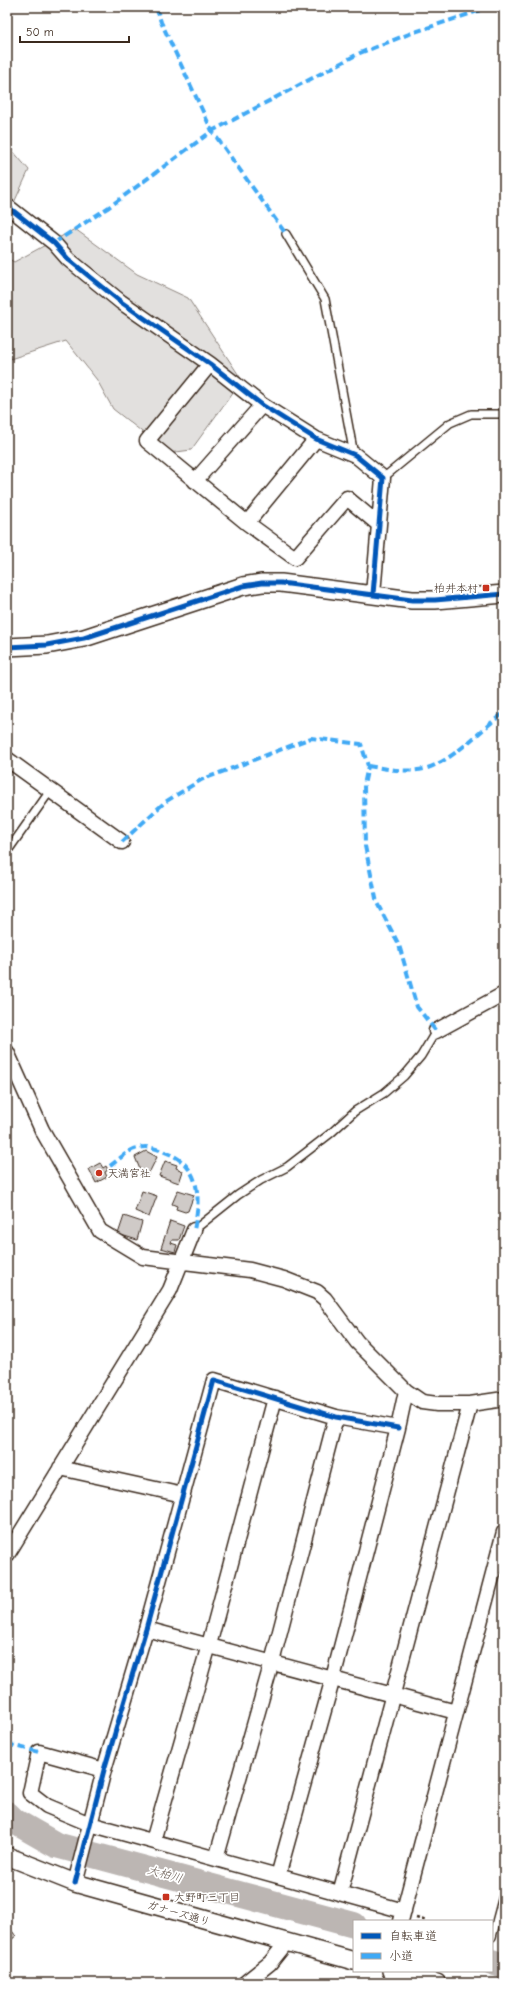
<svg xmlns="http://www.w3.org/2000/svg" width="511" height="1990" viewBox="0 0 511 1990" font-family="'Comic Neue','Klee One',sans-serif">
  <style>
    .green { fill: #e2e0de; stroke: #8e857e }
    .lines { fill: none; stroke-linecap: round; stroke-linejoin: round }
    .river { stroke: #bcb6b3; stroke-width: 26 }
    .building { fill: #cfcac7; stroke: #3b2a1e }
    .service-casing { stroke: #3b2a1e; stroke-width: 10 }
    .minor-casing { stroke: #3b2a1e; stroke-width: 17 }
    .tertiary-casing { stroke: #3b2a1e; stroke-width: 20 }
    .path { stroke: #3b2a1e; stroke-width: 2.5; stroke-dasharray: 3 3; stroke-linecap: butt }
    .service { stroke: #fff; stroke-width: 7 }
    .minor { stroke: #fff; stroke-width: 14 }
    .tertiary { stroke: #fff; stroke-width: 17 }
    .quiet { stroke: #3fa9f5; stroke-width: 4; stroke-dasharray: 8 4; stroke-linecap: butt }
    .cycleway-casing { stroke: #fff; stroke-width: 8 }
    .cycleway { stroke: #0057b8; stroke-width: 5 }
    .poi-dot { fill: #c8321e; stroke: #fff; stroke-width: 1.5 }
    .labels { text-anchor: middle; stroke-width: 3.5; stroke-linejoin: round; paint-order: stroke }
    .poi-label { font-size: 11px; fill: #3b2a1e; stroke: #fff; text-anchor: start }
    .street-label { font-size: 11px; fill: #3b2a1e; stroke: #fff }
    .water-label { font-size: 12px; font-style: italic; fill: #685b52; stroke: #fff }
  </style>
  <rect width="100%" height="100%" fill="#fff"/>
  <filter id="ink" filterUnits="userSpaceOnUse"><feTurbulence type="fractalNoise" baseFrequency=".025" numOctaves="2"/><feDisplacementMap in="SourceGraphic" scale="8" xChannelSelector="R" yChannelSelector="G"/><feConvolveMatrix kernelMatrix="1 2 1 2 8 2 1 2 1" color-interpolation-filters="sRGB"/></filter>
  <g filter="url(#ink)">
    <path class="green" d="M7 144 29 170 7 218Z
      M75 229 137 274 188 298 242 380 191 450 169 453 113 409 97 380 66 341 7 360V258L14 262Z"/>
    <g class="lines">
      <path class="river" d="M7 1814 14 1821 56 1845 354 1925
        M492 1962 504 1966"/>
    </g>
    <path class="building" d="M146 1151 157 1157 150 1171 147 1173 148 1175 143 1177 135 1157Z
      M165 1161 177 1165 176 1168 183 1171 179 1183 159 1176Z
      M100 1163 103 1168 106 1166 108 1170 105 1172 107 1177 96 1183 89 1169Z
      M178 1190 194 1195 188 1211 185 1212 176 1209 177 1206 172 1204Z
      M142 1191 157 1196 149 1217 135 1211Z
      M124 1216 142 1222 137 1240 118 1234Z
      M170 1221 184 1226 179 1240H172L171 1243 177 1245 175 1252 161 1248Z
      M7 1925 16 1936 7 1943Z"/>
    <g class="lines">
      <g class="service-casing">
        <path id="service" d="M286 234 325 299 354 455
          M383 478 450 423 471 414H504
          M7 852 50 791
          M194 1230 238 1195 261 1180 287 1167 331 1133 355 1111 384 1093 404 1076 421 1056 436 1031
          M492 1937 504 1892"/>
      </g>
      <g class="minor-casing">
        <path id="minor" d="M7 206 54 243 68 259 121 302 210 364 262 405 316 439 355 455 383 478 373 594
          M210 364 147 441 247 523 295 558 347 498 378 524
          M195 481 262 405
          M247 523 316 439
          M7 759 122 842
          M436 1031 504 994
          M7 1052 42 1130 100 1231 143 1257 250 1270 284 1279 317 1292 325 1299 357 1342 406 1391 422 1402 437 1404H470L504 1399
          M60 1468 183 1495
          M7 1555 170 1290 194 1230
          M146 1629 456 1712
          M104 1770 39 1752 30 1793 47 1806 90 1824 404 1911
          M153 1841 209 1645 275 1398
          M216 1859 272 1662 336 1417
          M278 1876 333 1678 398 1428 406 1391
          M75 1883 104 1770 146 1629 214 1380 336 1417 398 1428
          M340 1893 470 1404
          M401 1921 504 1532
          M245 1983 270 1963 286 1943"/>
      </g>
      <g class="tertiary-casing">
        <path id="tertiary" d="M7 647 47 645 84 638 243 586 262 583H281L412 600H435L504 594
          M7 1856 75 1883 354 1961
          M391 1971 437 1983"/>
      </g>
      <path class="path" d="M416 1918 427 1921"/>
      <use href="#service" class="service"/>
      <use href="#minor" class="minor"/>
      <use href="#tertiary" class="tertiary"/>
      <path class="quiet" d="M156 7 161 22 212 131 286 234
        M54 243 109 207 212 131 360 53 409 34 490 7
        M368 766C389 769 415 775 435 765 461 753 481 729 504 713
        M122 842 165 802 201 780 311 738 361 744 368 766 364 785 365 846 377 903 399 945 417 1007 436 1031
        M110 1166C117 1161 124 1154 132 1150 143 1145 152 1147 162 1151 201 1164 201 1196 194 1230
        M7 1744 39 1752"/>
      <g class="cycleway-casing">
        <path id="cycleway" d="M7 206 54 243 68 259 121 302 210 364 262 405 316 439 355 455 383 478 373 594
          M7 647 47 645 84 638 243 586 262 583H281L412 600H435L504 594
          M75 1883 104 1770 146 1629 214 1380 336 1417 398 1428"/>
      </g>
      <use href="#cycleway" class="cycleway"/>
    </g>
  </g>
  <g class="poi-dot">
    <rect x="482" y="584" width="8" height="8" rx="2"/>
    <circle cx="99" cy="1173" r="4"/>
    <rect x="162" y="1893" width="8" height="8" rx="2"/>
  </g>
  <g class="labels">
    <g class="poi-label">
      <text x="478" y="592" text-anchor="end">柏井本村</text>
      <text x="107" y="1177">天満宮社</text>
      <text x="174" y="1901">大野町三丁目</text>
    </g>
    <g class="street-label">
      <text transform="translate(179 1913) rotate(16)" y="4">ガナーズ通り</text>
    </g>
    <g class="water-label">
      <text transform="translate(165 1874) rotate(15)" y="4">大柏川</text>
    </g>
  </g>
  <rect width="511" height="1990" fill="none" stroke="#fff" stroke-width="24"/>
  <rect x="12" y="12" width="487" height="1966" fill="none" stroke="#3b2a1e" stroke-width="1.5" filter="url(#ink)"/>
  <rect x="353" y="1920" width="140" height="52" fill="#ffffff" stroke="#b1aaa5"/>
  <rect x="361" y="1933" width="20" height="6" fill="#0057b8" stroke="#b1aaa5"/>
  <text x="389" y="1940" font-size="12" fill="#3b2a1e">自転車道</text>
  <rect x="361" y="1953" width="20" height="6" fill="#3fa9f5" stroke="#b1aaa5"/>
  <text x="389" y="1960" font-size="12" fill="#3b2a1e">小道</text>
  <path d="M20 36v6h109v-6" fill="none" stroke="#3b2a1e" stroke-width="2"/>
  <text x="26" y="36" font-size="12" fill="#3b2a1e" stroke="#ffffff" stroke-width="3" paint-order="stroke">50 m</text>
</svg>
